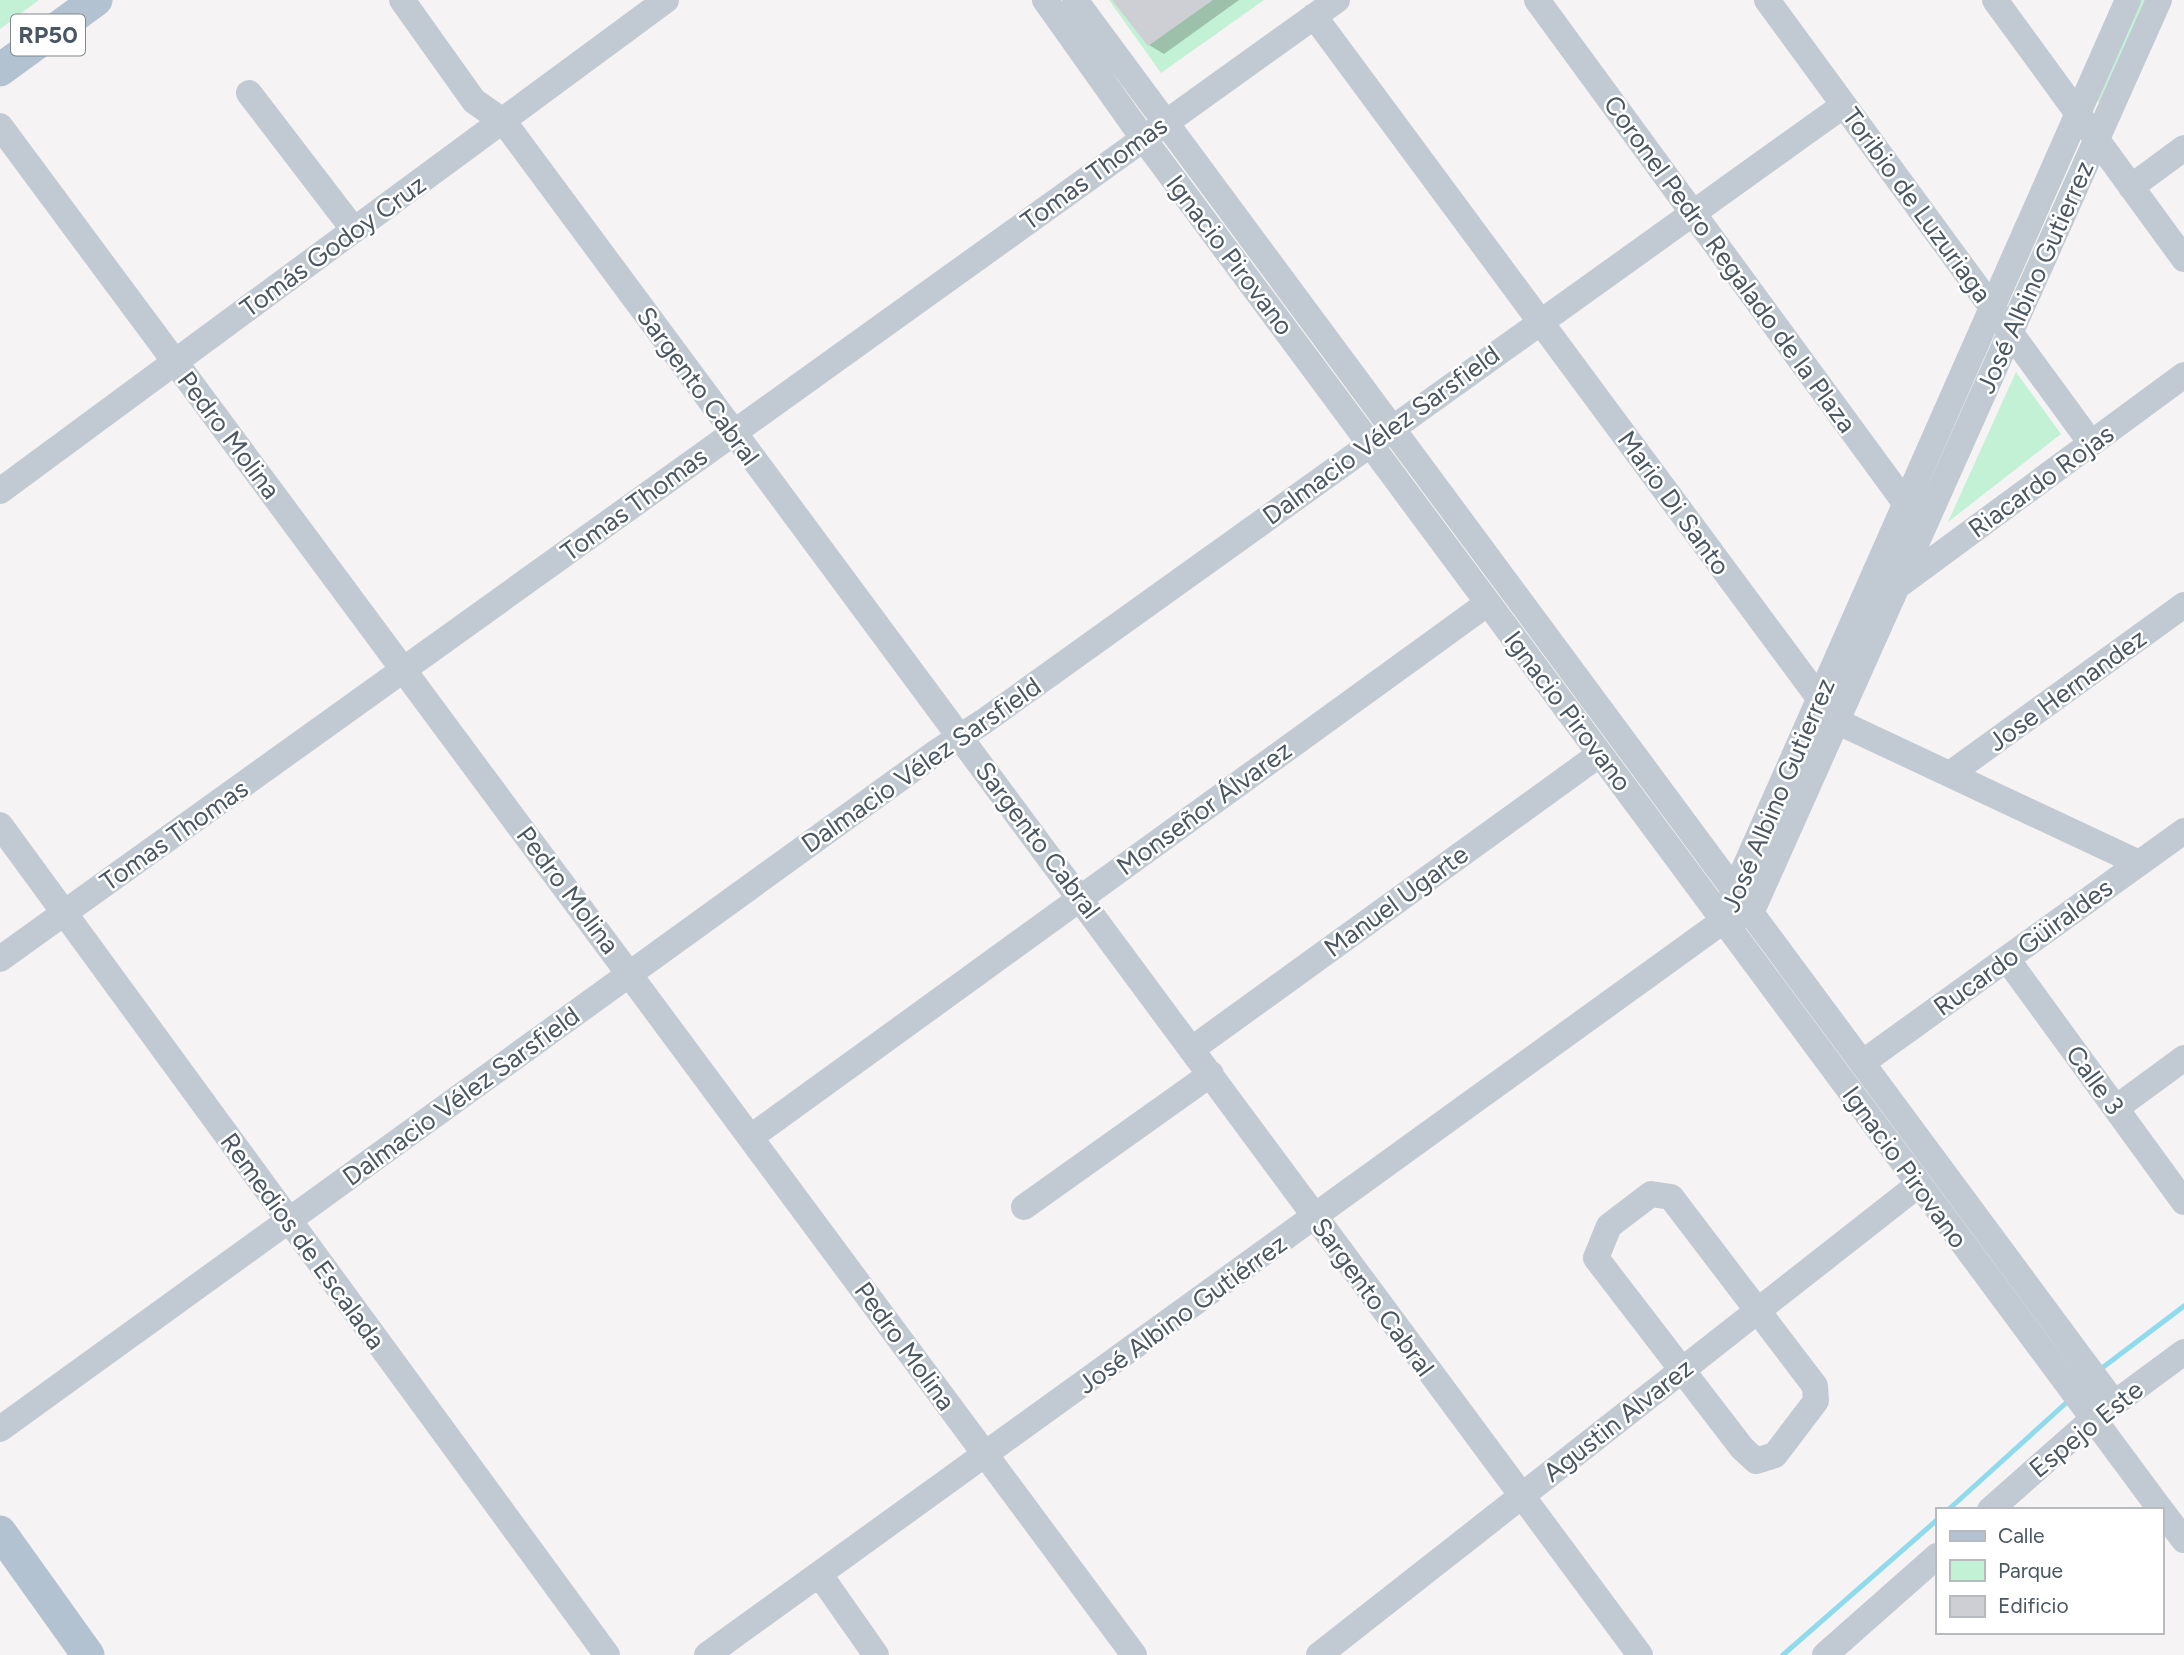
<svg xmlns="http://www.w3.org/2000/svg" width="2184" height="1655" viewBox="0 0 2184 1655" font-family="Figtree,sans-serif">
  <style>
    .green { fill: #c3f1d5 }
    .shadow { fill: #0003 }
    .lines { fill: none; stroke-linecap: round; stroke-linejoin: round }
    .stream { stroke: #90daee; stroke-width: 5 }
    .building { fill: #cdcfd5 }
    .minor { stroke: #c1cad2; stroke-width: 26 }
    .major { stroke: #b3c2d1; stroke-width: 33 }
    .labels { text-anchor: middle; stroke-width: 5; stroke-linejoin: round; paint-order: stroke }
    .shield { fill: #fff; stroke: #808990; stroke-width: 2 }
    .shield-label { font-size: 24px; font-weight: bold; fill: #4a5661 }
    .street-label { font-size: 26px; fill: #4a5661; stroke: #fff }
  </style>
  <rect width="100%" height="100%" fill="#f5f3f3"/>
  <path class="green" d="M0 0H39L0 29Z
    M1109 0H1264L1161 73Z
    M2139 0H2148L2101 105 2096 98Z
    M2016 372 2061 434 1948 522Z"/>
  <path class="shadow" d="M1114 0H1239L1164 54 1149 45Z"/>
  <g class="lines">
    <path class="stream" d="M2102 1368 2184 1306
      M1948 1510 2066 1403
      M1783 1655 1937 1520"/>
  </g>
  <path class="building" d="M1112 0H1213L1148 46Z"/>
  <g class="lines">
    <path class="minor" d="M402 0 474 101 504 122 1640 1655
      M1045 0 1143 138 2161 1510
      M1075 0 2114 1403
      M1537 0 1914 515
      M1767 0 2091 443
      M1995 0 2184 259
      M1314 16 1836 721 2139 863
      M249 93 354 230
      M0 126 1134 1655
      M2131 187 2184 148
      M0 491 666 0
      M1899 585 2184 375
      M1950 774 2184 605
      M0 825 607 1655
      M1730 901 2128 0
      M0 959 1337 0
      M2007 959 2184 1202
      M1192 1049 1600 754
      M1862 1063 2184 831
      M2116 1108 2184 1058
      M751 1137 1488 603
      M1651 1194 1671 1197 1815 1386 1816 1401 1775 1455 1756 1461 1742 1448 1596 1258 1609 1226Z
      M1024 1207 1211 1074
      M0 1429 934 754 983 722 1844 105
      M1990 1510 2092 1420 2184 1352
      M2161 1510 2184 1540
      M820 1575 876 1655
      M707 1655 1723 921 1751 913 2159 0
      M1319 1655 1918 1185
      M1825 1655 1937 1556"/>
    <path class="major" d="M0 70 96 0
      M0 1532 88 1655"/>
  </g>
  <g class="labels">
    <rect class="shield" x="11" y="14.5" width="74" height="41" rx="5"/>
    <g class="shield-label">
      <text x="48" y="43">RP50</text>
    </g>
    <g class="street-label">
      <text transform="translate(1094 173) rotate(-36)" y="9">Tomas Thomas</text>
      <text transform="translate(1917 205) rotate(54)" y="9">Toribio de Luzuriaga</text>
      <text transform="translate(333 246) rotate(-36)" y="9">Tomás Godoy Cruz</text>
      <text transform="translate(1230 255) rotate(53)" y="9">Ignacio Pirovano</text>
      <text transform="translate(1730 264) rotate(54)" y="9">Coronel Pedro Regalado de la Plaza</text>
      <text transform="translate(2035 277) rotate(-66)" y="9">José Albino Gutierrez</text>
      <text transform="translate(698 386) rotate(54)" y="9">Sargento Cabral</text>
      <text transform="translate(229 435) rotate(53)" y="9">Pedro Molina</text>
      <text transform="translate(1381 435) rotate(-36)" y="9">Dalmacio Vélez Sarsfield</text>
      <text transform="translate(2041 481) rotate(-36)" y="9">Riacardo Rojas</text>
      <text transform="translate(1674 503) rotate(54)" y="9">Mario Di Santo</text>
      <text transform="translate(634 504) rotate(-36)" y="9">Tomas Thomas</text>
      <text transform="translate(2067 690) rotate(-36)" y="9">Jose Hernandez</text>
      <text transform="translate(1568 711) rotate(53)" y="9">Ignacio Pirovano</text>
      <text transform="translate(921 765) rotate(-35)" y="9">Dalmacio Vélez Sarsfield</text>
      <text transform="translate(1778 795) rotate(-67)" y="9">José Albino Gutierrez</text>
      <text transform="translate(1204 808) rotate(-36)" y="9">Monseñor Álvarez</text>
      <text transform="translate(174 835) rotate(-35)" y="9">Tomas Thomas</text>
      <text transform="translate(1038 840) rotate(53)" y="9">Sargento Cabral</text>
      <text transform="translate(568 890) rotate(53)" y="9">Pedro Molina</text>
      <text transform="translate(1396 901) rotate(-36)" y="9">Manuel Ugarte</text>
      <text transform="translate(2023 947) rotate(-36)" y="9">Rucardo Güiraldes</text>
      <text transform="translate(2095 1080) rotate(54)" y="9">Calle 3</text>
      <text transform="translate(461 1096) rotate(-36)" y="9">Dalmacio Vélez Sarsfield</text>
      <text transform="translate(1905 1167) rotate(54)" y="9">Ignacio Pirovano</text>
      <text transform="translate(303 1241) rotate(54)" y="9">Remedios de Escalada</text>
      <text transform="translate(1373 1297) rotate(54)" y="9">Sargento Cabral</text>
      <text transform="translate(1182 1314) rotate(-36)" y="9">José Albino Gutiérrez</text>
      <text transform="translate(905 1346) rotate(54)" y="9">Pedro Molina</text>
      <text transform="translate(1618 1420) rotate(-38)" y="9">Agustin Alvarez</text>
      <text transform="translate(2086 1429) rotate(-39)" y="9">Espejo Este</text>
    </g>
  </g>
  <rect x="1936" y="1508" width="228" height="126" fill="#ffffff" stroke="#b7bbc0" stroke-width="2"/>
  <rect x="1950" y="1531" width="35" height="10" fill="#b3c2d1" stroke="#b7bbc0" stroke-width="2"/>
  <text x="1998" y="1543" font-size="21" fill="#4a5661">Calle</text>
  <rect x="1950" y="1560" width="35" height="21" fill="#c3f1d5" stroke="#b7bbc0" stroke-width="2"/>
  <text x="1998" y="1578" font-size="21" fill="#4a5661">Parque</text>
  <rect x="1950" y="1596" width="35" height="21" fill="#cdcfd5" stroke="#b7bbc0" stroke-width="2"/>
  <text x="1998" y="1613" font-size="21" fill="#4a5661">Edificio</text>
</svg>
